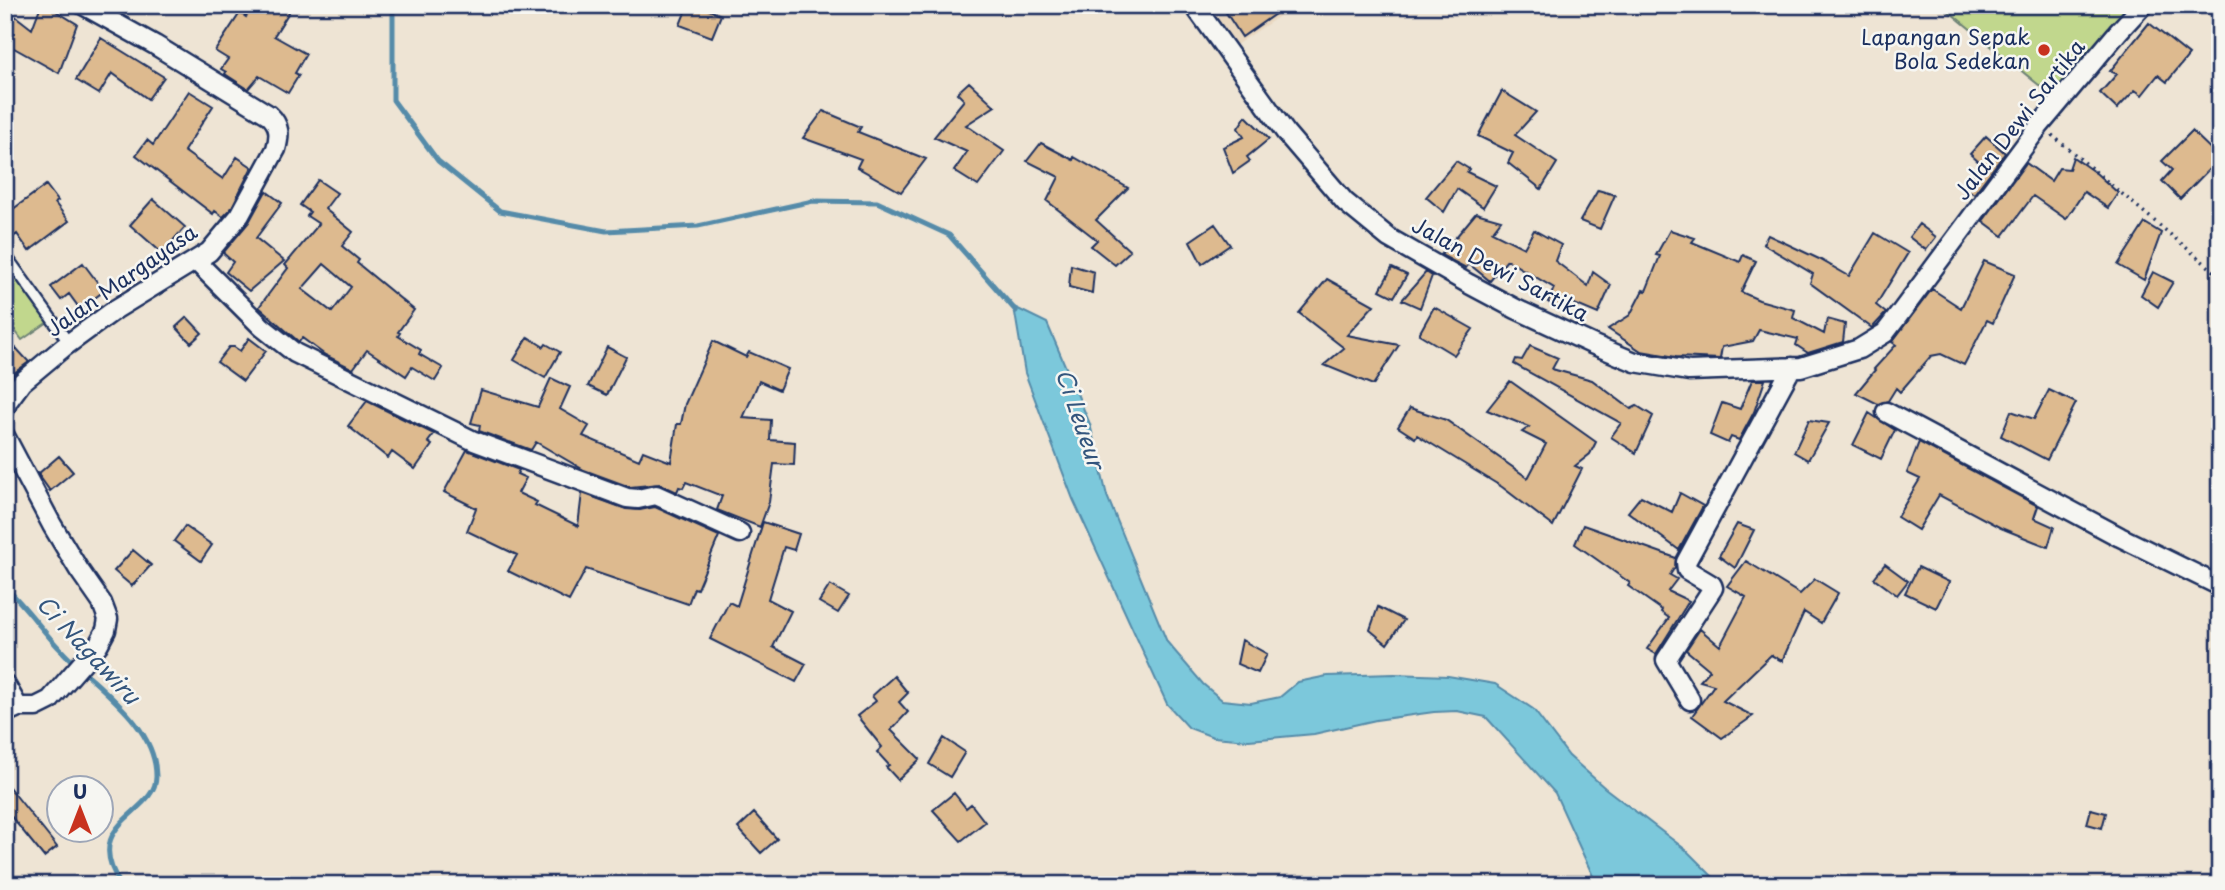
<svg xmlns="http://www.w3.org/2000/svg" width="2225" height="890" viewBox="0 0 2225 890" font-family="'Playpen Sans',sans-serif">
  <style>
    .built { fill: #e9d7bf }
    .green { fill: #c1d78d; stroke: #6e8376; stroke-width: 2 }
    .water { fill: #7cc8db; stroke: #558ba9; stroke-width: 2 }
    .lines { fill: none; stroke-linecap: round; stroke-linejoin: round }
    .stream { stroke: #558ba9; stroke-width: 5 }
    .building { fill: #ddba8f; stroke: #1b2f5e; stroke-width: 2; fill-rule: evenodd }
    .service-casing { stroke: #1b2f5e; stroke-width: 14 }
    .minor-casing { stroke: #1b2f5e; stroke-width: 23 }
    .path { stroke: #1b2f5e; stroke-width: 3.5; stroke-dasharray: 2 5; stroke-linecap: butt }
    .service { stroke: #f6f6f2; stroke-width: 9 }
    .minor { stroke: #f6f6f2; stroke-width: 18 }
    .poi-dot { fill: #c8321e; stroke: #f6f6f2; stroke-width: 2.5 }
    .labels { text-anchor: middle; stroke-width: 5; stroke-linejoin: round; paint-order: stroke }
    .poi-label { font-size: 21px; fill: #1b2f5e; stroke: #f6f6f2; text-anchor: end }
    .street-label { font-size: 21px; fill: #1b2f5e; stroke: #f6f6f2 }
    .water-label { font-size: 23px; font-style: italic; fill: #33557d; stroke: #f6f6f2 }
  </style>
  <rect width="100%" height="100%" fill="#eee4d4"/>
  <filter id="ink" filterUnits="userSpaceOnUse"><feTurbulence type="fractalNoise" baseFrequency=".0143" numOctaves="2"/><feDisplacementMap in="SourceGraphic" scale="14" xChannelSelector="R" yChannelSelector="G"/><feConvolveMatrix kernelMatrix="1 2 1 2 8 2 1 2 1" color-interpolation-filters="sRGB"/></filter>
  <g filter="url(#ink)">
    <path class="built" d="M1204 5H1296L1233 47Z"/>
    <path class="green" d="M1941 5H2133L2051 95Z
      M13 275 48 322 22 340 5 317V280Z"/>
    <path class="water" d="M1014 307 1047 323 1090 424 1107 496 1167 642 1203 684 1222 700 1251 703 1280 697 1298 682 1327 676 1394 674 1448 676 1495 684 1533 709 1569 756 1605 788 1686 850 1721 885H1597L1555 793 1486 717 1457 711 1434 712 1376 720 1314 734 1249 740 1213 737 1189 728 1167 704 1073 499 1025 373Z"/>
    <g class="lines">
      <path class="stream" d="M393 5V100L438 161 500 211 606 231 698 226 813 201 877 202 949 235 1016 311
        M5 587C27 607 42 631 62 651 94 686 156 723 156 776 157 815 79 821 121 885"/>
    </g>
    <path class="building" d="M41 5H46L77 24 59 73 5 43V8L32 29Z
      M253 5H278L289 12 274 36 306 54 295 73 299 75 288 93 259 76 248 89 225 74 226 72 221 69 228 59 215 51 240 13 246 17Z
      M688 5H698L721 15 712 37 680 25Z
      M1221 5H1288L1242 37Z
      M2149 23 2189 55 2167 82 2158 75 2142 95 2135 90 2117 109 2100 93 2117 74 2110 71Z
      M101 38 164 77 148 99 112 73 99 94 76 80Z
      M969 82 995 106 966 125 1004 151 978 186 954 171 967 152 934 137 964 100 957 93Z
      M189 91 213 106 184 151 223 179 237 157 252 167 231 209 223 217 215 211 213 214 136 155 147 140 153 145Z
      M1502 91 1536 112 1515 135 1557 163 1541 189 1508 163 1513 153 1478 136Z
      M823 111 861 127 858 132 926 159 901 192 857 167 861 159 803 138Z
      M1246 116 1269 139 1247 157 1250 161 1233 173 1223 147 1244 137 1238 128Z
      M2192 131 2220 158 2180 199 2162 181 2172 170 2162 161Z
      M1986 136 2005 153 1974 194 1964 187 1981 164 1970 154Z
      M1041 143 1073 160 1074 157 1128 188 1096 220 1130 251 1115 265 1091 246 1097 240 1047 201 1059 177 1027 161Z
      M2073 157 2097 174 2118 193 2108 208 2084 192 2066 219 2033 196 2003 236 1983 221 2026 163 2051 181 2059 168 2069 169Z
      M1456 161 1469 169 1467 172 1496 186 1483 207 1457 189 1444 212 1426 197Z
      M318 180 337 193 325 209 353 232 342 246 359 260 357 263 414 310 398 332 400 333 398 336 421 350 419 354 443 368 435 381 412 367 406 376 367 350 353 369 325 355 302 338 299 342 259 307 288 268 285 265 319 224 307 216 310 212 300 205ZM324 264 351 287 332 312 302 289Z
      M46 185 58 201 55 203 69 221 29 251 17 234 12 238 5 228V215Z
      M1598 190 1615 195 1600 229 1580 221Z
      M266 191 282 203 256 238 284 261 249 291 226 272 233 262 223 253 249 222Z
      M153 199 185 227 162 253 130 225Z
      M1476 213 1501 220 1492 232 1524 248 1534 230 1561 245 1555 261 1588 286 1593 272 1611 285 1598 314 1570 302 1566 312 1548 302 1554 288 1507 260 1490 281 1469 264 1466 268 1441 255Z
      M2145 223 2161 233 2144 280 2118 265Z
      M1215 224 1230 245 1202 264 1190 241Z
      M1919 224 1936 237 1926 250 1909 237Z
      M1670 230 1695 238 1692 242 1740 262 1743 255 1756 261 1741 292 1759 300 1795 310 1793 318 1824 334 1827 319 1845 324 1843 342 1808 353 1796 345 1798 339 1759 330 1753 341 1722 347 1720 359 1676 357 1641 351 1608 329 1630 315 1643 290 1646 291 1660 256 1656 255Z
      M1875 233 1908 253 1876 305 1886 313 1872 328 1810 283 1813 274 1763 244 1768 235 1819 259 1849 276Z
      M1984 261 2015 274 1993 323 1987 320 1964 365 1941 354 1931 356 1900 392 1896 388 1888 401 1878 404 1856 393 1875 370 1874 369 1896 345 1892 342 1932 289 1961 308Z
      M83 263 104 291 80 309 69 294 61 300 51 287Z
      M1071 265 1094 272 1092 293 1069 287Z
      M1392 268 1407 275 1394 297 1380 290Z
      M1426 272 1432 276 1420 308 1402 300Z
      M2153 272 2173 282 2158 307 2141 295Z
      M1327 279 1374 305 1347 335 1399 345 1373 385 1324 365 1344 348 1299 313Z
      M1434 307 1473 329 1454 355 1419 334Z
      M187 317 202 333 191 343 176 327Z
      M528 337 544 347 546 344 560 352 545 378 514 360Z
      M249 338 266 351 243 381 217 362 229 347H234L240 351Z
      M713 341 746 357 749 352 788 369 779 390 759 381 743 418 771 420 770 440 795 442 794 465 774 464 769 502 760 527 717 510 722 496 686 482 683 488 679 487 677 492 660 484 630 487 584 470 536 442 531 450 479 431 480 425 471 423 481 390 538 407 551 378 570 387 560 409 589 426 583 436 639 460 643 451 671 462 677 424H681L685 404Z
      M1530 346 1558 358 1552 369 1592 380 1631 409 1637 406 1653 416 1636 453 1611 437 1621 423 1514 364 1516 359 1522 360Z
      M607 347 626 357 607 395 588 386Z
      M16 348 29 362 14 373 5 386V358Z
      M1752 380H1765L1754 412 1739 440 1731 437 1728 443 1710 435 1722 403 1740 409Z
      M1510 381 1596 442 1590 454 1575 466 1582 469 1553 526 1502 487 1417 435 1415 438 1398 427 1410 408 1446 420 1528 478 1546 444 1522 432 1529 427 1487 410Z
      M2049 390 2076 403 2047 460 2001 436 2011 411 2034 419Z
      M367 401 434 434 428 442 432 445 415 469 392 452 388 458 348 426Z
      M1869 413 1895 430 1881 459 1853 445Z
      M1809 420 1829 423 1808 460 1794 452Z
      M1919 442 2038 506 2034 518 2054 527 2048 547 2001 528 1939 495 1918 530 1897 517 1920 479 1907 473Z
      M467 450 519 470 517 474 526 478 518 493 537 502 535 505 578 526 582 493 626 509 640 510 655 507 719 536 697 589 694 588 688 604 586 569 569 601 508 571 517 555 467 531 476 508 444 492Z
      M59 456 73 472 50 491 38 474Z
      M1680 493 1703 506 1679 550 1628 512 1641 496 1672 512Z
      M763 522 799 534 794 550 784 547 768 599 791 611 773 647 806 664 796 682 710 639 729 602 737 606Z
      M1737 524 1754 530 1735 568 1719 556Z
      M1583 525 1676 558 1675 567 1670 575 1677 579 1668 591 1689 601 1656 654 1647 649 1669 618 1661 612 1662 610 1628 586 1630 583 1575 544Z
      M185 526 212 545 201 561 174 541Z
      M133 550 151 565 132 586 114 571Z
      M1746 561 1800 594 1815 579 1838 593 1821 623 1804 612 1782 661 1771 655 1723 701 1753 716 1722 738 1692 716 1714 685 1700 681 1710 670 1686 650 1700 629 1720 646 1746 597 1727 586Z
      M1885 564 1908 581 1897 595 1874 578Z
      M1918 567 1949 582 1936 608 1905 593Z
      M830 585 849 596 838 613 819 602Z
      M1378 607 1404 620 1387 644 1370 630Z
      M1242 640 1267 654 1258 673 1237 664Z
      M894 676 908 693 899 702 908 712 891 730 920 759 898 780 886 767 889 765 877 752 882 747 857 716 876 701 872 696Z
      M944 738 965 752 950 777 929 764Z
      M5 782 57 847 44 857 5 809Z
      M954 793 966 808 971 804 985 822 961 841 933 810Z
      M2091 809 2106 813 2102 828 2087 824Z
      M754 813 777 839 761 853 738 828Z"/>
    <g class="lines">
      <g class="service-casing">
        <path id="service" d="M5 254 69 343"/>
      </g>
      <g class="minor-casing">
        <path id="minor" d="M1194 5 1286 133 1345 202 1389 238 1469 284 1516 309 1594 345 1635 362 1689 371 1801 367 1859 349 1885 333 1895 320 2040 125 2119 31 2143 5
          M196 261 262 327 295 353 474 441 627 498 638 499 656 495 740 533
          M5 408 8 401 22 382 64 347 116 309 209 252 240 215 276 149C280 135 280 125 269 115L155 45 83 5
          M1886 412 2120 537 2220 586
          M5 436 52 525 79 570 102 603 108 619 106 630 98 645 50 700 36 707H18L5 713
          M5 684 18 707
          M1690 700 1666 660 1713 588 1712 585 1687 570 1686 562 1792 367"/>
      </g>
      <path class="path" d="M2052 135 2220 276"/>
      <use href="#service" class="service"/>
      <use href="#minor" class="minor"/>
    </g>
  </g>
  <circle class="poi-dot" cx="2044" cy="50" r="7"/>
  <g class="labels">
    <g class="poi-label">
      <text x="2030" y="45">Lapangan Sepak<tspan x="2030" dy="24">Bola Sedekan</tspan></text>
    </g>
    <g class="street-label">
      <text transform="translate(2020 120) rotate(-52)" y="7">Jalan Dewi Sartika</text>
      <text transform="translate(1500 270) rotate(28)" y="7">Jalan Dewi Sartika</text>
      <text transform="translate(122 281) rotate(-35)" y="7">Jalan Margayasa</text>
    </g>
    <g class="water-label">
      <text transform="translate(1080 419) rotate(71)" y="8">Ci Leueur</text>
      <text transform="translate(88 650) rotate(47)" y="8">Ci Nagawiru</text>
    </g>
  </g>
  <rect width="2225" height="890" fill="none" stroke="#f6f6f2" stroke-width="28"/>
  <rect x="14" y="14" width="2197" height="862" fill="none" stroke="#1b2f5e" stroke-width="2.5" filter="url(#ink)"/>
  <g transform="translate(80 809)"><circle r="33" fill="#f6f6f2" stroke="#9ea6b7" stroke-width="2"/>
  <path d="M0-5L12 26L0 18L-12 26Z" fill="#c8321e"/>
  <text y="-10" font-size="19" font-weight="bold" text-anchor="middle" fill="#1b2f5e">U</text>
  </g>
</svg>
